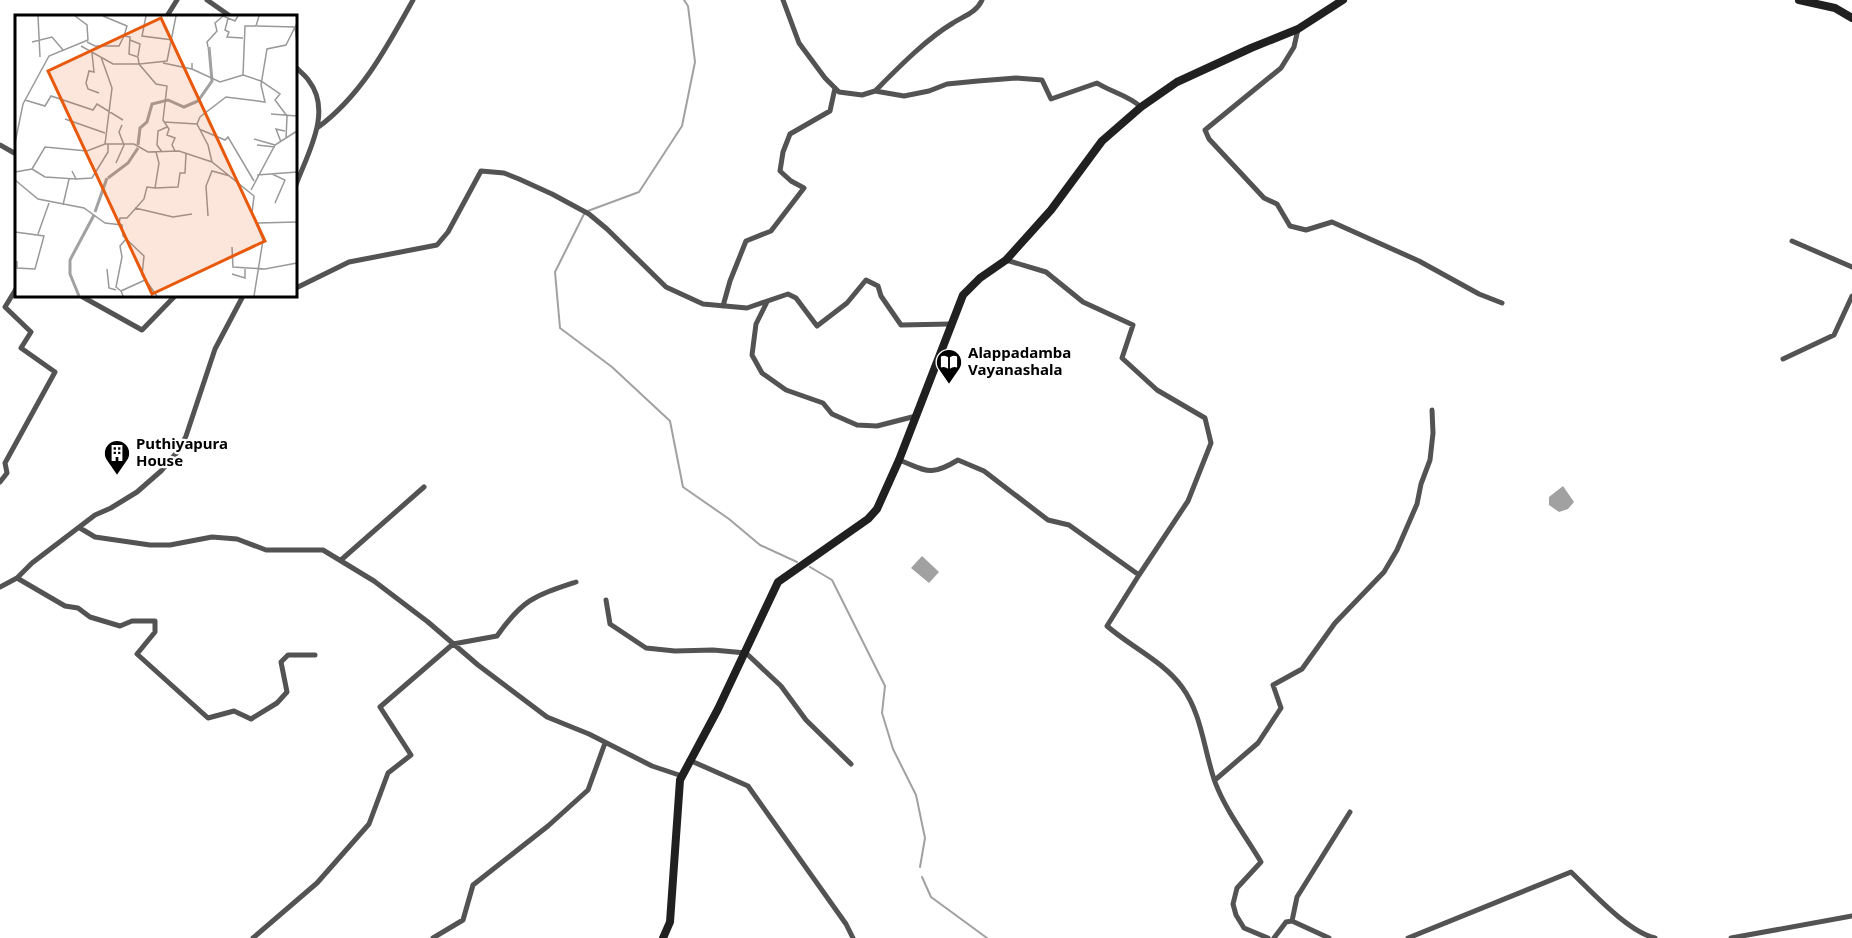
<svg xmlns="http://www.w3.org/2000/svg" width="1852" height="938" viewBox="0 0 1852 938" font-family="'Noto Sans',sans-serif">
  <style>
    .water { fill: #a1a1a1 }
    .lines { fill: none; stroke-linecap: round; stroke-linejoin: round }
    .stream { stroke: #a1a1a1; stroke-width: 2 }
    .street { stroke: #535353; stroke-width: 5 }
    .secondary { stroke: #202020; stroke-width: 8 }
    .labels { text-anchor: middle; stroke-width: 4.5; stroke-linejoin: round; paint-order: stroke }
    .poi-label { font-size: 15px; font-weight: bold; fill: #000; stroke: #fff; text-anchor: start }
    .inset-river { fill: none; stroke: #a1a1a1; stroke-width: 3 }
    .inset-road { fill: none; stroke: #999; stroke-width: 1.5 }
    .view { fill: #e8590c; fill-opacity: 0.15; stroke: #e8590c; stroke-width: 3 }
    .inset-edge { fill: none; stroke: #000; stroke-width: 3 }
  </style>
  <rect width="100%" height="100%" fill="#fff"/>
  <path class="water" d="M1563 486 1574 502 1568 509 1559 512 1549 505V497Z
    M922 556 939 572 929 583 911 568Z"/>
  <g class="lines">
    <path class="stream" d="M684 0 688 6 695 62 682 126 639 192 585 212 555 272 560 328 612 367 670 421 683 487 729 519 760 545 797 562
      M810 567 832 580 885 686 882 713 893 749 916 795 925 838 920 867
      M922 877 931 897 987 938"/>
    <path class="street" d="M207 0 230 16
      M783 0 799 43 825 78 839 92 862 95 875 91 904 96 929 91 947 84 978 81 1016 78 1042 80 1051 99 1097 83C1111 92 1128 95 1141 107
      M167 16 177 0
      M1298 29 1294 47 1281 68 1205 130 1209 139 1264 198 1277 204 1290 226 1306 230 1332 222 1419 261 1479 294 1502 303
      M296 67C300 72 306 76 309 81 333 112 307 154 296 185
      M875 91C897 69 926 39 953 23 964 16 977 12 982 0
      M317 128C361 96 387 47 413 0
      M0 145 16 154
      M1792 241 1852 267
      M1006 260 1046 272 1083 302 1133 325 1122 358 1157 390 1205 418 1211 443 1188 501 1139 575
      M296 288 349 262 437 245 448 232 481 171 504 173 519 179 552 194 589 214 607 229 666 287 703 304 747 308 788 294 796 298 817 326 847 303 866 280 878 286 881 296 901 325 950 324
      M81 296 142 330 175 296
      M767 302 756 324 752 355 762 373 786 390 823 403 832 414 857 425 877 426 916 416
      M723 306 730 281 746 241 771 231 804 188 791 181 780 171 783 152 790 134 830 111 835 88
      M1783 359 1834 335 1852 296
      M899 460C927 471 930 477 958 460L984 471 1048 520 1069 525 1139 575 1107 626C1131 647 1163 661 1182 687 1202 714 1204 751 1215 782 1226 811 1245 835 1261 862L1237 888 1233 904 1236 915 1244 928 1268 938
      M0 482 7 473 5 463 55 372 21 348 31 332 5 307 16 289
      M80 528 95 537 150 545H170L212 537 237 539 266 550H323L374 581 428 622 478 665 547 717 589 734 652 766 682 776
      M341 560 424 487
      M17 578 65 606 78 608 90 617 120 626 132 621H155V632L137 654 208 718 234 711 251 719 277 703 287 692 281 662 288 655H315
      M0 587 17 578 32 563 95 515 111 508 137 492 161 471 179 450 186 436 215 349 243 296
      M606 600 610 624 646 648 675 651 713 650 746 653 781 686 806 720 851 764
      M689 760 748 786 846 924 853 938
      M1215 780 1258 743 1281 708 1273 685 1302 669 1335 623 1384 572 1397 550 1417 504 1421 484 1430 460 1433 433 1432 410
      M1292 921 1297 897 1350 812
      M253 938 317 883 369 824 388 773 411 755 380 707 453 644 497 636C523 599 534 596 576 582
      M433 938 463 920 473 885 548 826 588 790 605 743
      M1274 938 1286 922 1292 921 1329 938
      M1408 938 1571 872C1592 892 1628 932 1655 938
      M1731 938 1852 916"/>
    <path class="secondary" d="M1799 0 1835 8 1852 18
      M663 938 670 922 680 780 718 709 778 582 868 519 877 509 899 460 963 295 980 278 1006 260 1051 210 1102 141 1141 107 1177 82 1251 48 1298 29 1343 0"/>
  </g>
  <defs>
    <g id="library-pin" transform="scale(1.35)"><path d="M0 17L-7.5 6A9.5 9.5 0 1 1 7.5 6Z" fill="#000" stroke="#fff"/><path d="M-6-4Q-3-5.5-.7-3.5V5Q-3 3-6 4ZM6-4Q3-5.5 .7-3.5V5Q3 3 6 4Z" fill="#fff"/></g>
    <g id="building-pin" transform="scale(1.35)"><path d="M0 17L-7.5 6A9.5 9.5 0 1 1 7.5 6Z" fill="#000" stroke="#fff"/><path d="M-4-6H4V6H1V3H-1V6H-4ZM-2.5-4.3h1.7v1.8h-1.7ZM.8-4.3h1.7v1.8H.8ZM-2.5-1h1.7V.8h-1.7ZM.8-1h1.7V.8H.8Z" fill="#fff"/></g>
  </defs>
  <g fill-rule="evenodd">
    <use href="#library-pin" x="949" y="362"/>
    <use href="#building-pin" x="117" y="453"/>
  </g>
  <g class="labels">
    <g class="poi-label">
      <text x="968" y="358">Alappadamba<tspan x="968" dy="17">Vayanashala</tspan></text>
      <text x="136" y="449">Puthiyapura<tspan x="136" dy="17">House</tspan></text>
    </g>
  </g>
  <g transform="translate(15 15)">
    <rect width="282" height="282" fill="#fff"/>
    <path class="inset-river" d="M123 130 125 113 132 107 137 89 153 85 169 92 183 86 197 66 194 32M93 163 113 148 123 133M80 197 92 163M64 281 55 259V245L79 200"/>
    <path class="inset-road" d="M23 1 25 42M88 1 112 11 109 21M131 1 127 21 158 25M223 1 220 6 213 3 210 15 214 17 212 22 228 23M244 1 241 11H230L228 60 246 66 265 79 260 85 272 101 271 124M242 11 280 12 282 28M115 25 125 29 123 41M17 27 37 22 48 35M66 31 98 49H124L123 42 114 39 115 22 109 21 104 31H80L72 27M193 32 192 27 202 16 200 8 208 1 213 3M77 38 79 57 74 56 71 68 73 74 84 78M86 42 97 73 90 129M148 48 177 54V48M177 54 205 67 228 60M10 85 30 91 36 81 78 95 82 89 108 105M256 99 282 101M50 104 90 118M149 107 182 109M184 114 210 125 213 122 239 166M239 124 260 130M266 127 261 114 270 116M0 128 8 89 34 41 73 25 72 10 60 1M242 130 260 132M160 136 157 130 160 123 152 120 154 114 148 105 152 71 141 69 124 49 152 46 161 1M147 137 142 130 143 116 152 112M197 147 193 130 182 109 185 102 211 82 250 87 246 70 252 34 271 30 282 8M101 148 109 130 104 117 107 110M17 154 30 162 61 164 57 156M0 157 17 154 30 132 72 136 90 129H119L133 137 164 136 197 147 239 181 237 198 248 225 239 281M257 159 270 165 260 188M242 160 282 157M61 164 77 163 93 137V129M0 165 23 184 69 193 90 208 107 210 108 221 129 241 127 260 142 281M140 173 163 172 165 158H170L171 139M236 175 260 130 282 116M48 190 54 164M120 193 158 202 177 199M193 201 191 171 197 156 215 161M243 208 282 207M104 209 105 203H112L129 184 132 172 140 173 144 148 141 137M0 217 29 221 20 254 2 253V246M23 219 34 188M217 232 218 252 250 254 282 248M92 254 94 273 101 275M217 259 230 263V254M106 276 101 272 107 242 105 231 111 224M108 281 106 276 130 265"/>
    <path class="view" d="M146 3 250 226 137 279 33 56Z"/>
    <rect width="282" height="282" class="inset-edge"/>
  </g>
</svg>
